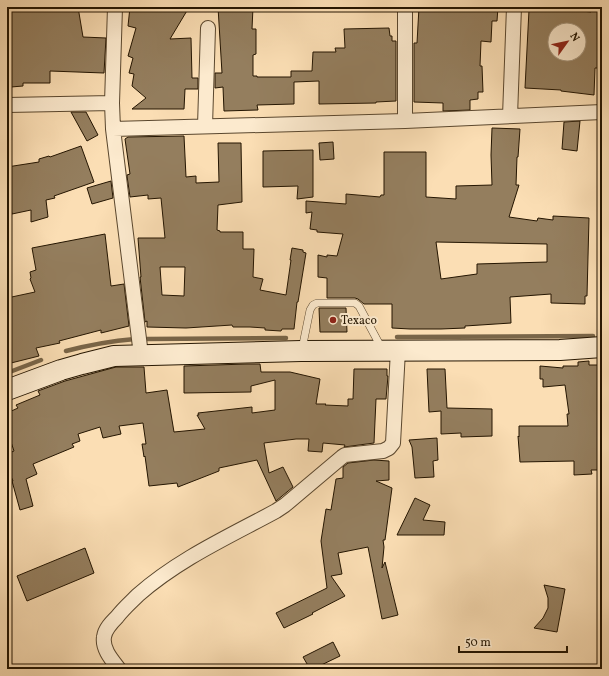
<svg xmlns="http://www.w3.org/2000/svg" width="609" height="676" viewBox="0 0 609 676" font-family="Vollkorn,serif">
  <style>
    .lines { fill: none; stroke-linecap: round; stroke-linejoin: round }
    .stream { stroke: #796548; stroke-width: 4.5 }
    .building { fill: #947e5e; stroke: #241501; fill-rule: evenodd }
    .service-casing { stroke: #5a472e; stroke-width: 8 }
    .minor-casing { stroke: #5a472e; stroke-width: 16 }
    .secondary-casing { stroke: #241501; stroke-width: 22 }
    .service { stroke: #fceace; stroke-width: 7 }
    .minor { stroke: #fceace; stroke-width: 14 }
    .secondary { stroke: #fceace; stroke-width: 20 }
    .poi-dot { fill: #8f2418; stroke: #fceace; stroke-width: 1.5 }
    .labels { text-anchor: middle; stroke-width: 4; stroke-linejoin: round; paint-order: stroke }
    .poi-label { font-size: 12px; fill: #241501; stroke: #fceace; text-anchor: start }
  </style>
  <rect width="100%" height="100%" fill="#fbdeb4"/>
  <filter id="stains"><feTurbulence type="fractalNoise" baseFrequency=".005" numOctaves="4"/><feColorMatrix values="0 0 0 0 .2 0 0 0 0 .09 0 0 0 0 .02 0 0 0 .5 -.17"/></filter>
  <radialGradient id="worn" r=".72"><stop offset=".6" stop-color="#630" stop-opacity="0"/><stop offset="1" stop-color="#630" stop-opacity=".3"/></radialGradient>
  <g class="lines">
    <path class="stream" d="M397 337 593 336
      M147 339 286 338
      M66 351C89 345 111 341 135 339
      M7 373 41 360"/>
  </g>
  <path class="building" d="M7 7H78L83 37 106 38 104 73 50 71V83H23V86L11 87 10 47H7Z
    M130 7H180L188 9 170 39 191 38 192 78H198V89H185L184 109H132L146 98 132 86 134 74 129 73 133 58 128 56 136 28 128 26Z
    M218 7H253L252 29H256V54L253 55V76H257V77H291V71H312L313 52H336L335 48H345L344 29 389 28 390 36H392V41H396V101L376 102V103L319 104V81L294 82V104L257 105 258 110 224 111 223 87 215 88V73H222Z
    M419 7H498L497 21H492L491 42 481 41 480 66H482L483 92H478V99L470 100V110L443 111V103L414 102V43H417Z
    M534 7H563V9L591 12V7H602V68H595L594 95 561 91V90L525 88 529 10H534ZM555 30H579V54H555Z
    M71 112H86L98 135 87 141Z
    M580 121 577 151 562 149 564 122Z
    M492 128 520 129 518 157H517L516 185H519L509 217 537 221 538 218 553 220V216L589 218 587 296H585V304L551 303V294L510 297 511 323 465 326V328L441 329H410L392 328V304H364L358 299 355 298H327V278L318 277V255L327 257V255L337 256 343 234 317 232V230L310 229 312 212 306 213V201L346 204V194L380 197 381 195H384V152H426V197L456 199V186L492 185 491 155ZM436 242 547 244V262L477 264V274L441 279Z
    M184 136 186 177 196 176V183L219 182 218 143H241L242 202 218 205 217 230 220 231V232H243V249H254L253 277 263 279 260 290 286 295 291 260H290L292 248 303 250V252L306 253 298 302H297L294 329H282L281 331 265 330V328L250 327H233L232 325 186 328 147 327V321L145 322 140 277H141L138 238H165L161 198 148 199V195L130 197 127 176V175L130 174 125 139 128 137ZM160 267H185L184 296 162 295Z
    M333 142 334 159 320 160 319 143Z
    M81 146 94 182 54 196 55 198 46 200 48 217 31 222V210L12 214 7 187V167L39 162V159L49 156 50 157Z
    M313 150V197L297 199 298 186 263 187V151Z
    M111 181 113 198 92 204 87 188Z
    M105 234 111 286 124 284 129 326 101 333V330L59 341 60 343 36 348 39 356 7 364V298L35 292 30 279 31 278 30 272 36 270 32 248Z
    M319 308H346L347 332H320Z
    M589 361V365H602V470H591L592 474 574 475V461L520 462 518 436 519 437V426H568L567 414H569L565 385 543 387V379H540V366L563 368V366H578V362Z
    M247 364H260L261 372H290L320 379 316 404H326L325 405 348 406V399H353L354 369H387V376H388L386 399H376L374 443 344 447 345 445 323 443 322 452 308 451 309 439H296L264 443 269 473 283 467 293 487 276 501 257 460 219 468V471L178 487 177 483 149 486 145 456 144 457 142 444H146L143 423 119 426 121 434 103 438 100 427 78 434 80 441 72 444 74 447 33 464 37 474 26 479 33 506 20 510 12 481H13L7 467V454L14 451 7 430V413L18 408 16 405 40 395 38 391 65 381 116 367H144L146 393 167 390 174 432 205 429 197 415H199L198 413 252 407V413L275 410V380L251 386V392L184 393V366Z
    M427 369H445L447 408 492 409V436L461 437V433L441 434V411L429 412Z
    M437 438 438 460 433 461 434 477 415 478 412 447 409 440Z
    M374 460 389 461V480L376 481 392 488 385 540H383L384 547 382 568 385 562 398 615 382 619 368 547 338 553 342 574 331 576 345 596 312 613 313 614 284 628 276 613 327 588 321 541 326 509 331 510 336 479 343 478V467L348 463Z
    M415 498 430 505 423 520 445 522 444 535H397Z
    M85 548 94 573 27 601 17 576Z
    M544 585 565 589 557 632 534 628 543 618 548 608V598Z
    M333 642 340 656 313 669H310L303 657Z"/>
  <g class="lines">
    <g class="service-casing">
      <path id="service" d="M302 349 310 310 313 305 317 303H355L359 306 382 349"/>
    </g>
    <g class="minor-casing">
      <path id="minor" d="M115 7 112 103 113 129 141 355
        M7 105 112 103
        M510 116 514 7
        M405 121V7
        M205 126 208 28
        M113 129 405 121 602 112
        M119 669C112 660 102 649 104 637 105 629 111 623 117 617 123 609 131 602 138 595 179 559 228 537 276 511L285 505 342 457 345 455 383 451 389 448 393 443 398 350"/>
    </g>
    <g class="secondary-casing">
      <path id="secondary" d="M7 390 61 370 82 364 114 356 301 351 560 350 602 347"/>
    </g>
    <use href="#service" class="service"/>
    <use href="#minor" class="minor"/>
    <use href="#secondary" class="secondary"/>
  </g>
  <circle class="poi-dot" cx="333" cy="320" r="4"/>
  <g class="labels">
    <g class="poi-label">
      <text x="341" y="324">Texaco</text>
    </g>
  </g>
  <rect width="609" height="676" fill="none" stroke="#fbdeb4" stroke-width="24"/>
  <rect x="8" y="8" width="593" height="660" fill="none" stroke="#241501" stroke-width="2"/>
  <rect x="12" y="12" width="585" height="652" fill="none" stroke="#241501"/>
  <g transform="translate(567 42) rotate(57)"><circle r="19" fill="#fceace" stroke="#a6957c"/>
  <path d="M0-3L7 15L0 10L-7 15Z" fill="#8f2418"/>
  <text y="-6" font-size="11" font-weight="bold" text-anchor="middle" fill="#241501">N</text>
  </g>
  <path d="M459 646v6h108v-6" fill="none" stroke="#241501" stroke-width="2"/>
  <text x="465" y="646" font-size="12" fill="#241501" stroke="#fceace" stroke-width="3" paint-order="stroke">50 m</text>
  <rect width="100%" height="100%" filter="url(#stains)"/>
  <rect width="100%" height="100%" fill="url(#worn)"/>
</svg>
